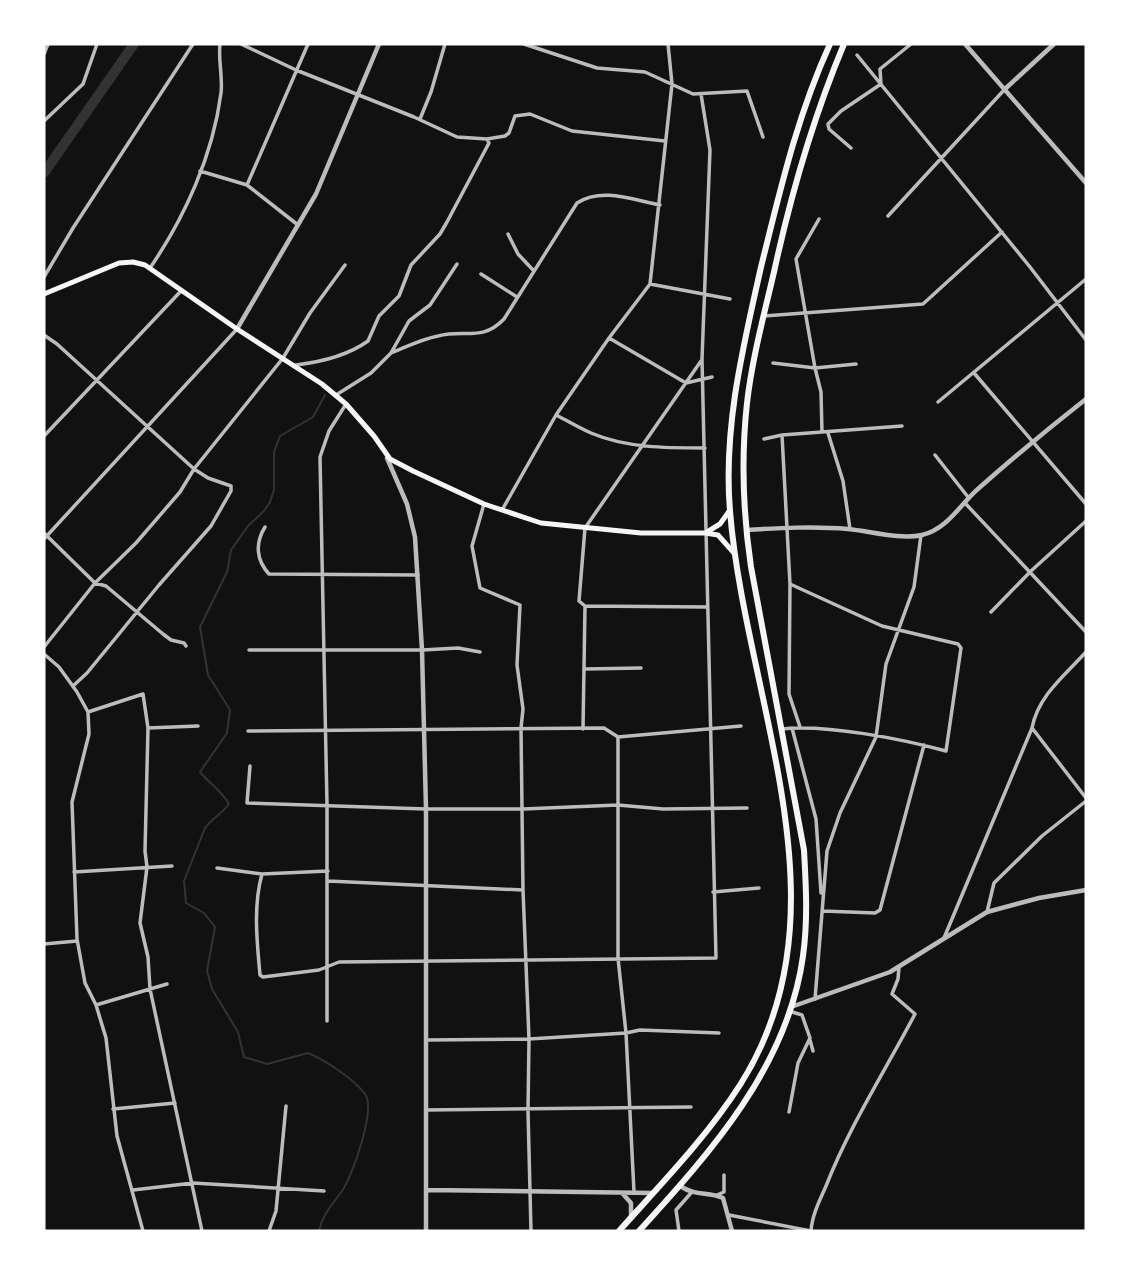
<svg xmlns="http://www.w3.org/2000/svg" width="1130" height="1275" viewBox="0 0 1130 1275" font-family="'Nunito Sans',sans-serif">
  <style>
    .lines { fill: none; stroke-linecap: round; stroke-linejoin: round }
    .stream { stroke: #333; stroke-width: 2 }
    .river { stroke: #333; stroke-width: 10 }
    .minor { stroke: #bcbcbc; stroke-width: 3.5 }
    .tertiary { stroke: #bcbcbc; stroke-width: 4.5 }
    .secondary { stroke: #f5f5f5; stroke-width: 5 }
    .primary { stroke: #f5f5f5; stroke-width: 6 }
  </style>
  <rect width="100%" height="100%" fill="#111"/>
  <g class="lines">
    <path class="stream" d="M319 1231C322 1215 333 1204 342 1191 353 1175 376 1109 365 1094 354 1079 325 1060 308 1053L267 1064 244 1057 238 1032 212 989 207 971 215 927 204 913 186 903 184 881 205 828C212 818 222 814 229 804 221 790 210 784 200 772L227 733 230 710 208 675 200 627 227 572 231 550 248 526 264 511 270 502 274 490V452L280 436 313 417 325 395"/>
    <path class="river" d="M44 173 134 44"/>
    <path class="minor" d="M241 44 296 70 414 117 457 137 487 139 505 136 509 133 515 116 530 114 572 131 665 141
      M524 44 597 68 645 72 693 94 747 91 763 137
      M44 54 48 44
      M857 55 1030 267 1086 340
      M420 119 431 92 445 44
      M44 121 83 84 97 44
      M851 148 829 129 828 124 841 111 881 84 880 69 911 44
      M200 171 247 185 298 225
      M247 185 308 44
      M888 216 1005 89
      M819 219 796 259 815 368 821 392 822 432
      M508 234 518 254 534 271
      M150 268C185 217 213 155 221 93 223 77 218 60 220 44
      M481 274 517 297
      M44 277 73 228 193 44
      M650 284 730 299
      M764 316 923 304 1002 232
      M44 335 57 344 194 469 208 478 231 486V491L211 526 159 585 87 673 73 686
      M609 338 686 383 712 377
      M391 353C406 347 422 339 438 336 465 329 482 342 504 319L577 203C602 187 633 200 660 205
      M701 361 585 528 579 601 585 606 706 607
      M773 363 815 368 856 364
      M296 365C321 362 347 356 368 341L379 316 399 296 411 265 440 234 447 222 489 143 487 139
      M974 373 1086 504
      M336 395 371 373 391 353 409 321 430 305 457 264
      M938 402 1086 279
      M556 415C568 421 579 428 591 433 626 448 667 448 705 448
      M828 433 843 481 850 529
      M782 435 790 584 789 694 800 727
      M44 436 181 291
      M764 439 782 435 902 426
      M935 455 968 497
      M965 503 1086 632
      M484 504 472 546 480 588 520 605 517 665 523 709 521 728 523 890 529 1039 528 1111 531 1231
      M502 510 556 415 609 338 650 284 672 84 668 44
      M265 527C255 543 256 560 269 574L418 575
      M44 533 95 583 106 586 163 634 171 640 184 643 186 646
      M44 539 237 329
      M991 612 1031 571 1086 521
      M44 647 95 583 136 543 180 492 194 469 283 358 310 313 345 265
      M249 650H422L458 648 480 652
      M44 654 59 667 77 692 88 712 89 734 72 802 77 939 85 983 96 1005 106 1038 117 1136 143 1231
      M585 669 641 668
      M88 712 143 694 148 728 145 851 147 867 140 923 148 957 150 989 202 1231
      M148 728 198 726
      M792 728 816 819 821 893
      M1032 728 1086 798
      M583 729 585 606
      M781 729C826 724 902 739 946 751L961 648 958 644 882 626 790 584
      M248 731 604 728 618 737 741 726
      M618 737V958L626 1033 634 1192
      M250 766 247 803 426 809H523L618 805 663 809 747 808
      M217 868 262 874 328 871
      M74 872 172 866
      M262 874C253 906 257 942 260 975L263 977 319 970 339 962 716 958 702 359 710 150 701 94
      M328 881 523 890
      M713 892 759 888
      M823 911 875 913 880 910 924 745
      M987 912 994 883 1042 836 1086 801
      M944 938 1032 728C1038 696 1065 675 1086 652
      M44 944 77 941
      M815 999 827 851 840 813 876 737 886 664 914 587 921 535
      M96 1005 167 984
      M327 1021V805L320 457 329 431 346 404
      M427 1040 529 1039 626 1033 640 1030 719 1033
      M810 1040 813 1051
      M113 1109 175 1103
      M426 1110 691 1107
      M789 1112 798 1063 810 1038 802 1015 789 1011
      M133 1190 193 1183 324 1191
      M717 1195 724 1192V1175
      M729 1215 811 1231
      M269 1231 276 1211 286 1106
      M679 1231 676 1210 691 1193
      M811 1231C812 1215 820 1200 826 1186 850 1125 885 1071 915 1014L892 994 898 979 899 967"/>
    <path class="tertiary" d="M965 44 1086 183
      M1005 89 1054 44
      M237 329 316 194 379 44
      M387 458 407 504 415 537 422 650 426 809V1231
      M746 530C780 528 814 526 848 529 870 531 900 540 922 535 948 529 961 503 979 488 1014 457 1049 428 1086 399
      M791 1007 890 972 987 912 1039 898 1086 890
      M680 1186C697 1197 707 1191 723 1198L732 1231
      M428 1190 653 1193
      M623 1194 631 1203V1217"/>
    <path class="secondary" d="M44 294 119 263 133 262 145 265 237 329 322 384 346 404 374 436 390 459 413 471 484 504 541 523 641 533H705L718 535 734 553
      M707 532 720 524 730 510"/>
    <path class="primary" d="M619 1231C661 1184 706 1138 740 1085 853 909 745 699 730 511 723 428 743 347 761 267 780 191 797 116 830 44
      M639 1231C711 1152 788 1066 803 956 808 920 806 886 804 850L751 567C743 513 741 458 747 403 752 359 764 315 774 272 791 194 813 118 844 44"/>
  </g>
  <rect width="1130" height="1275" fill="none" stroke="#ffffff" stroke-width="91"/>
</svg>
